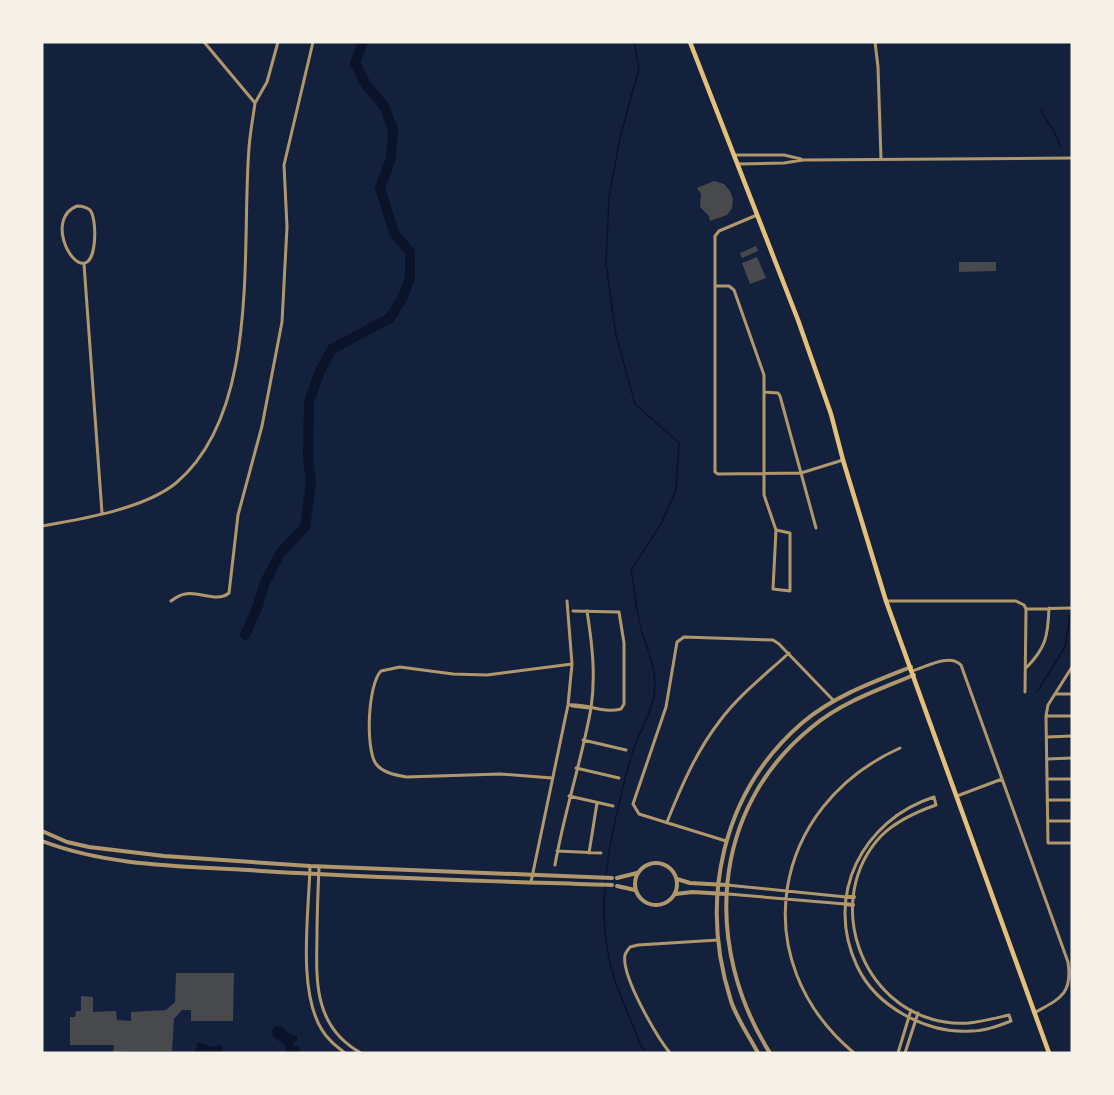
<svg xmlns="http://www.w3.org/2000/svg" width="1114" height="1095" viewBox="0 0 1114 1095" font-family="'IBM Plex Serif',serif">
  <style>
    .water { fill: #0b132b }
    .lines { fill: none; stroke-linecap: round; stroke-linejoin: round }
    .stream { stroke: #0b132b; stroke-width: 1.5 }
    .river { stroke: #0b132b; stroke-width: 10 }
    .building { fill: #48494c }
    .minor { stroke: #b1986c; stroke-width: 3 }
    .tertiary { stroke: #b1986c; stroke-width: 4 }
    .secondary { stroke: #e5c07b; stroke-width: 4.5 }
  </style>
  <rect width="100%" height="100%" fill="#14213d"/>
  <path class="water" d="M276 1026H282L289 1034 297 1036V1041L293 1044 295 1047 298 1046 300 1050 298 1053H286L285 1045 273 1037 271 1031Z
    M196 1043H203L210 1047 221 1044 223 1051 221 1053H193L197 1047Z"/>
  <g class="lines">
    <path class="stream" d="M634 42 639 68 620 138 609 197 606 264 616 335 635 404 679 443 676 490 661 524 631 570C635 590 636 610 641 629 648 651 658 672 654 695 650 717 636 738 630 760 614 820 596 891 608 953 614 987 630 1016 642 1048L646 1053
      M1041 110C1048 124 1057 132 1060 147
      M1037 692 1065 647 1072 604"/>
    <path class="river" d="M245 635 258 606 265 582 281 552 305 527 311 482 308 458 309 402 320 371 332 349 390 318 403 297 410 278V252L394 233 380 188 391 159 393 129 384 106 367 86 355 63 363 42"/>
  </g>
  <path class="building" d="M714 181 724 184 730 191 733 199 732 208 727 215 710 221 709 216 700 207 701 194 697 188Z
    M756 246 758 251 742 258 740 253Z
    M757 257 766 278 750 284 742 263Z
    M959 262H996V271L959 272Z
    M176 973H234L233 1021H191V1010H182L174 1019 172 1051H121V1053H113L114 1045H70V1017H75L76 1011H81V996L93 997V1012L116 1011 117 1020 131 1021V1012L166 1010 175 1002Z"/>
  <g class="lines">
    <path class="minor" d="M875 42 878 67 881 159
      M255 103 267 82 278 42
      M734 155H784L801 159
      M738 164 784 163 803 160 1072 158
      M77 206C81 206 86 207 90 210 97 218 97 260 85 263 69 267 47 218 77 206Z
      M757 215 719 231 715 236V472L718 474 801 473 843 460
      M84 264 102 513
      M715 286H729L734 290 764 375V495L776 530 773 589 790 591V533L776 530
      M764 392 778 393 780 396 816 528
      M42 526C82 519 144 509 176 483 261 412 241 247 249 148 250 133 253 118 255 103L204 42
      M171 601C175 598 180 595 185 594 199 591 217 603 229 593L238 515 262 426 282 322 287 227 284 165 313 42
      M886 601H1016L1024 605 1026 609 1025 692
      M1026 609 1072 608
      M1072 667 1048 705 1046 716 1048 843H1072
      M1026 668C1046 648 1048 636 1049 608
      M912 671C926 667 949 653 961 665L1068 962C1073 995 1059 999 1034 1013
      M1056 694H1072
      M568 705C586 703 603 714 621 709L624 704V643L619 612 573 611
      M572 706 589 708
      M1046 716H1072
      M1047 737 1072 736
      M583 740 626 750
      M1047 759 1072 758
      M576 768 619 778
      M552 778 500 774 406 777C396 775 383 773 376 764 365 748 368 684 381 671L400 667 453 674 487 675 572 664
      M1047 779H1072
      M569 796 613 806
      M957 796 1002 779
      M934 797 936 805C916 812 896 821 881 836 822 899 860 1009 945 1022 967 1026 987 1020 1009 1015L1011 1021C998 1026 985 1031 971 1031 927 1034 876 1007 857 966 824 896 862 820 934 797Z
      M1047 800H1072
      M1048 821H1072
      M667 822C681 787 696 752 719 722 738 696 765 675 789 653
      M726 841 639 814 633 804 666 707 677 642 684 637 773 640 779 644 834 701
      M557 851 601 853
      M589 853 597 803
      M555 865C564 812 582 760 591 708 596 675 592 643 587 611
      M310 866C309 912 297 990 322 1030 328 1040 336 1046 345 1053
      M319 867C318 890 317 913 317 936 316 982 314 1027 361 1053
      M531 882 568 705 572 664 567 601
      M727 885 846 897
      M728 894 845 904
      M670 1053C657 1037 621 976 625 955 626 952 628 950 630 947L638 945 718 940
      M854 1053C744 961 771 806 900 748
      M898 1053 911 1010
      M905 1053 918 1013"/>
    <path class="tertiary" d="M42 831 67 842 89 847 164 856 310 866 612 878
      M42 841C107 866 179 866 248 870 369 878 491 881 612 885
      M635 884a21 21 0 1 1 42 0a21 21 0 1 1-42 0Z
      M617 878 637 873
      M677 879 690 883 727 885
      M617 886 635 890
      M676 894 692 892 726 894
      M846 897H854
      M845 904 853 905
      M758 1053C749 1036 737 1019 731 1001 699 901 721 793 802 723 834 696 873 682 911 667
      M770 1053C703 947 710 809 812 727 842 702 878 690 914 675"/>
    <path class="secondary" d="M690 42 798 320 831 414 843 460 886 601 1049 1053"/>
  </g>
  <rect width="1114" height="1095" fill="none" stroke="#f6f1e7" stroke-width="87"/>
</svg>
